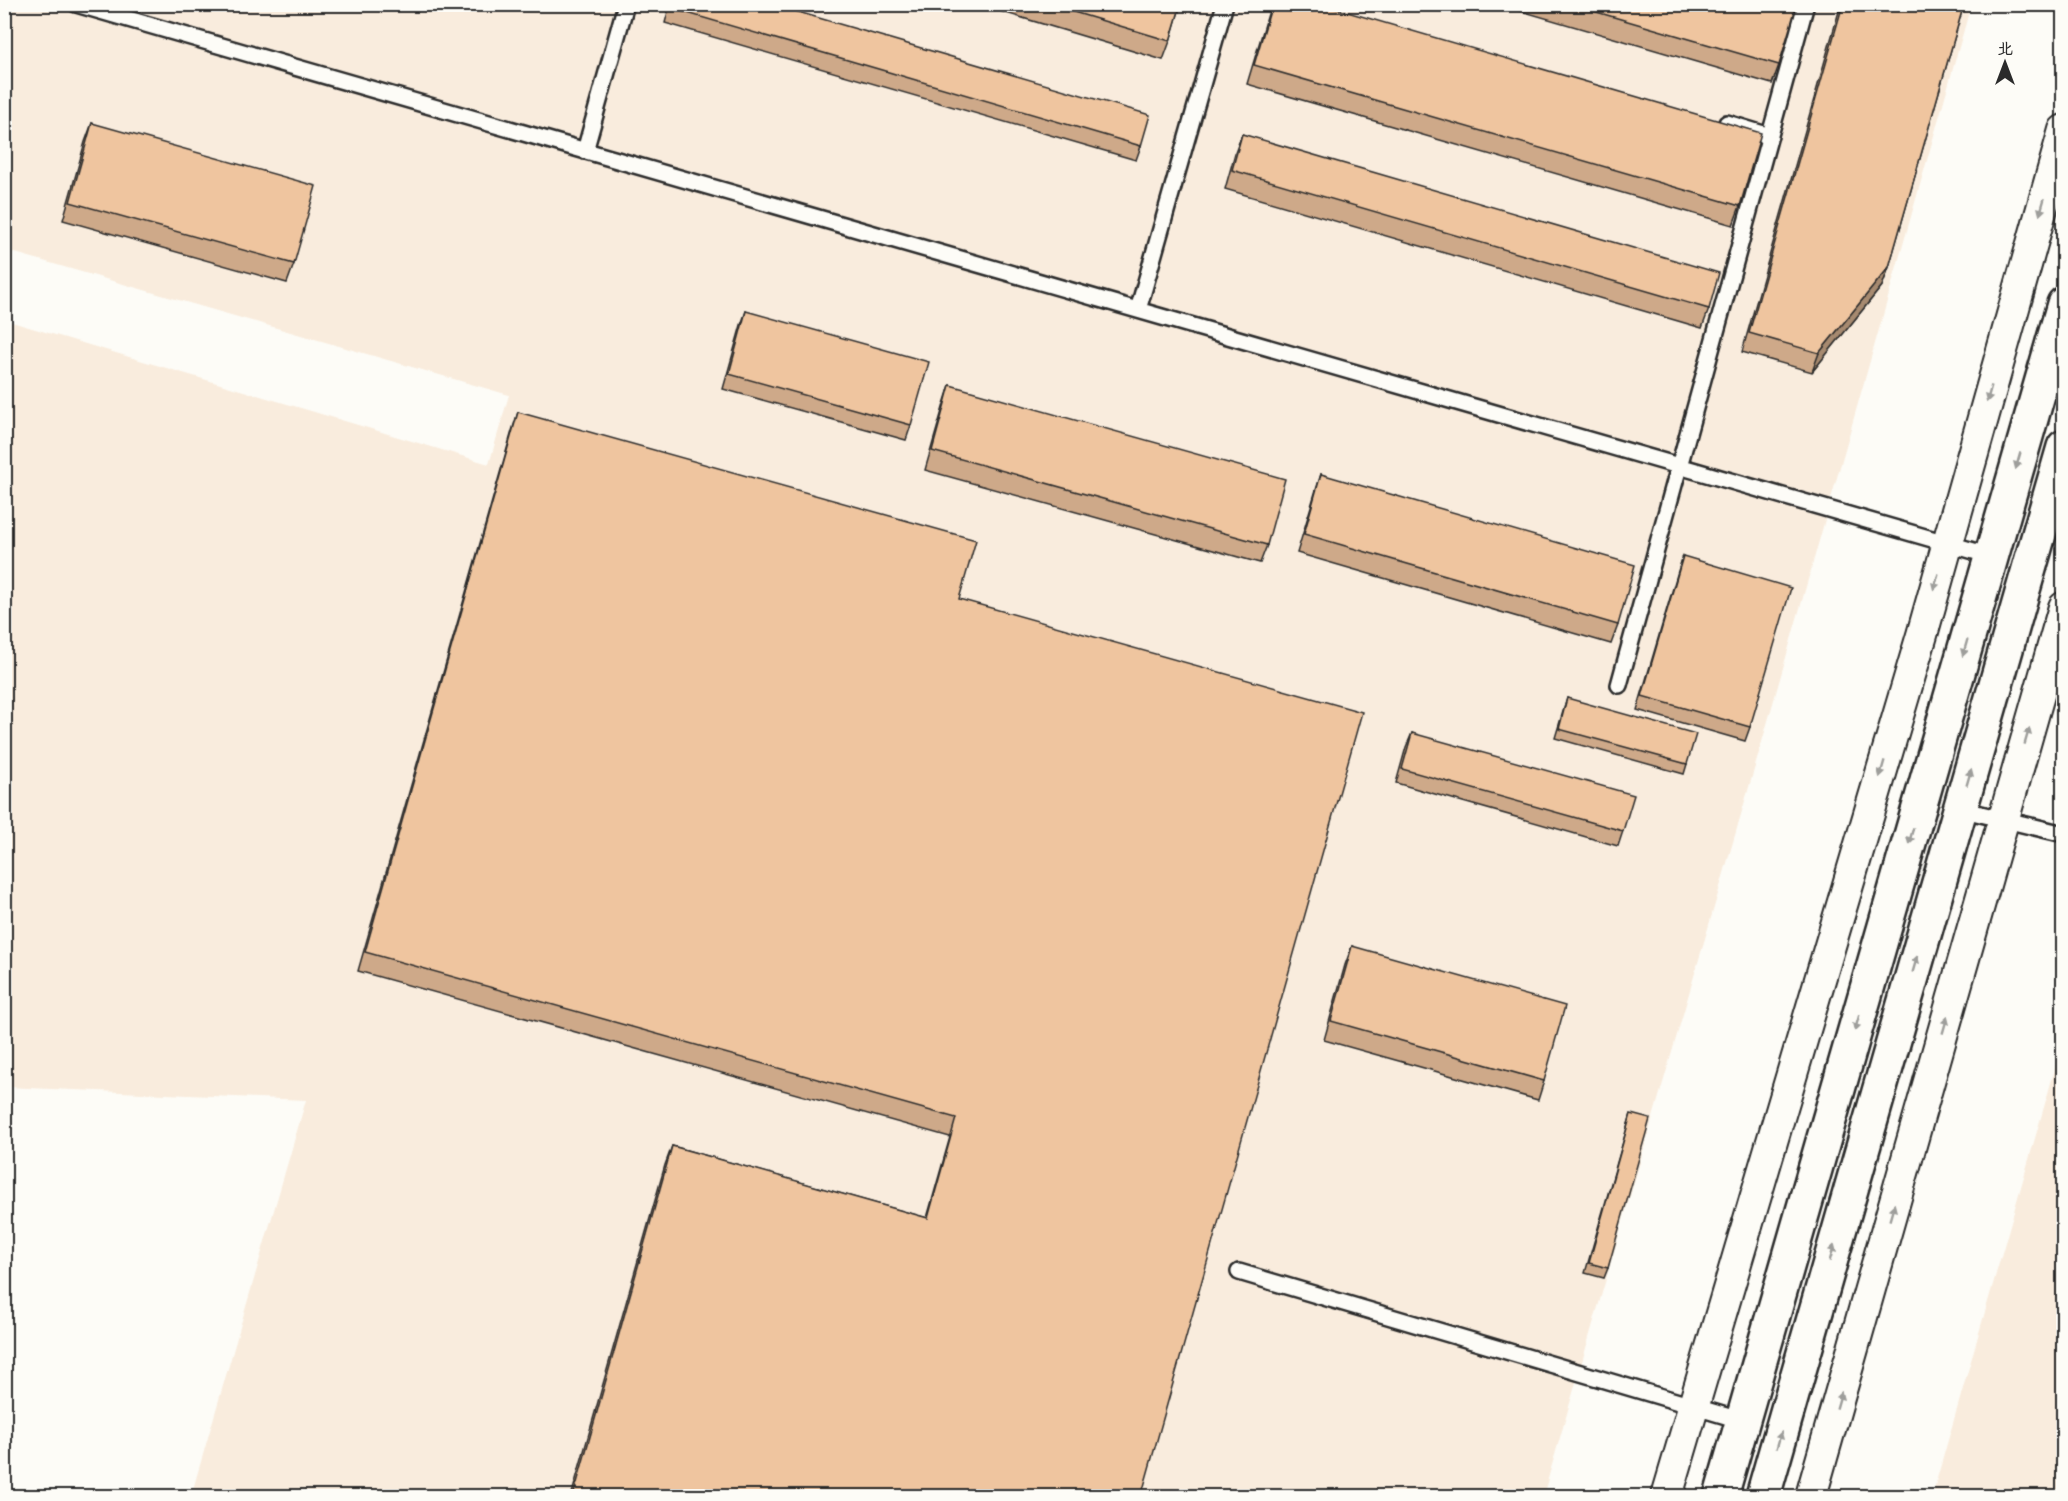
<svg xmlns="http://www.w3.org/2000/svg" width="2068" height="1501" viewBox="0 0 2068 1501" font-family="Mynerve,'LXGW WenKai TC',sans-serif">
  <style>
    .built { fill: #f9ecdd }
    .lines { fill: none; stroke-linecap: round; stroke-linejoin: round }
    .lane-casing { stroke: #2b2b2b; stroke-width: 20 }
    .street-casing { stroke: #2b2b2b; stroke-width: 34 }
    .secondary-casing { stroke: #2b2b2b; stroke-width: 38 }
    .lane { stroke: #fdfcf7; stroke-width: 15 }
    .street { stroke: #fdfcf7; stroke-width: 30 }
    .secondary { stroke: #fdfcf7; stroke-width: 33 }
    .wall { fill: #cea989; stroke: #2b2b2b; stroke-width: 1.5 }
    .shaded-wall { fill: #a78a6f; stroke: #2b2b2b; stroke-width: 1.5 }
    .building { fill: #efc59f; stroke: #2b2b2b; stroke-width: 1.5 }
    .oneway { fill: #9e9e9b }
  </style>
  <rect width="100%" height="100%" fill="#fdfcf7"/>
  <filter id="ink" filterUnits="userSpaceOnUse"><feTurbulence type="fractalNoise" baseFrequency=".0167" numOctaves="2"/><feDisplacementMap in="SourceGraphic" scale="12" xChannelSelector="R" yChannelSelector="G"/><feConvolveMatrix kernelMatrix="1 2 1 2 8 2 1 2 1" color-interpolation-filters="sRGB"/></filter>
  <g filter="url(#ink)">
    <path class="built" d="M5 5H1971L1758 756 1543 1496H191L306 1100 5 1087V320L489 464 509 395 5 250Z
      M2063 1041V1496H1932Z"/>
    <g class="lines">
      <g class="lane-casing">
        <path id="lane" d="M76 4 1991 556
          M1727 123 1770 136
          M585 151 626 4
          M1138 310 1225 4
          M1619 685 1806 4
          M1960 809 2064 834
          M1239 1272 1743 1421"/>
      </g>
      <g class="street-casing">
        <path id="street" d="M1667 1496 1922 635 2064 130
          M1811 1496 2064 607"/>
      </g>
      <g class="secondary-casing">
        <path id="secondary" d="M1721 1496 2064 304
          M1763 1496 2064 447"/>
      </g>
      <use href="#lane" class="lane"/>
      <use href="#street" class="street"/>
      <use href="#secondary" class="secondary"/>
    </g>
    <path class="wall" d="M670 4H771L1141 146 1136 160 665 23Z
      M976 4H1181L1170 41 1163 60Z
      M1271 4H1320L1740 206 1733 225 1247 84Z
      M1497 4H1797L1779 65 1772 84Z
      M1841 4H1964L1889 267 1882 286 1812 372 1742 352Z
      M92 123 294 264 287 283 63 220 85 142Z
      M1242 134 1709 309 1702 328 1225 189 1235 153Z
      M746 311 911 425 906 440 723 389 741 325Z
      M950 385 1267 545 1260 563 925 470 944 404Z
      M518 412 959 599 1141 1497H571L665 1165 672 1146 927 1218 950 1137 358 971 512 431Z
      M1321 474 1618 625 1611 644 1297 553 1315 493Z
      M1683 556 1750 727 1745 741 1637 710 1678 571Z
      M1567 698 1687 764 1684 774 1555 738Z
      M1412 733 1623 831 1618 846 1396 783 1406 747Z
      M1352 946 1544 1081 1538 1100 1324 1040 1345 965Z
      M1631 1114 1608 1268 1604 1278 1585 1273Z"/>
    <path class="shaded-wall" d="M1889 267 1882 286 1812 372 1819 353Z"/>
    <path class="building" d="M671 4H771L1150 115 1141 146 670 8Z
      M1047 4H1181L1170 41Z
      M1272 4H1320L1761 133 1740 206 1254 65Z
      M1569 4H1797L1779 65Z
      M1843 4H1964L1889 267 1819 353 1749 333Z
      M92 123 316 186 294 264 70 202Z
      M1242 134 1719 273 1709 309 1232 170Z
      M746 311 929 362 911 425 729 374Z
      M950 385 1285 479 1267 545 932 451Z
      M518 412 976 540 959 599 1362 712 1141 1497H573L672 1146 928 1218 956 1118 365 952Z
      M1321 474 1635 565 1618 625 1304 534Z
      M1683 556 1791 588 1750 727 1642 696Z
      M1567 698 1696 734 1687 764 1559 729Z
      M1412 733 1634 795 1623 831 1402 769Z
      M1352 946 1565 1006 1544 1081 1331 1021Z
      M1631 1114 1650 1119 1608 1268 1589 1263Z"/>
    <defs><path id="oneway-solid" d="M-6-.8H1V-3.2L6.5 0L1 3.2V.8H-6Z" transform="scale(1.5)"/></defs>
    <g class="oneway">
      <use href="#oneway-solid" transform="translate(2042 207) rotate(106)"/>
      <use href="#oneway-solid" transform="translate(1989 394) rotate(106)"/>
      <use href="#oneway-solid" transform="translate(2018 461) rotate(106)"/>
      <use href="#oneway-solid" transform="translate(1936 582) rotate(106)"/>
      <use href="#oneway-solid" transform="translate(1965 648) rotate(106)"/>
      <use href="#oneway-solid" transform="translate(2027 736) rotate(-74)"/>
      <use href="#oneway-solid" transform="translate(1882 769) rotate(106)"/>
      <use href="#oneway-solid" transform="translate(1969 777) rotate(-74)"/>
      <use href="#oneway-solid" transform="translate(1911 836) rotate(106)"/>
      <use href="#oneway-solid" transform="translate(1915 964) rotate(-74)"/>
      <use href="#oneway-solid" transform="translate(1857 1023) rotate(106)"/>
      <use href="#oneway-solid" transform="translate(1945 1025) rotate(-74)"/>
      <use href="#oneway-solid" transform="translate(1892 1212) rotate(-74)"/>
      <use href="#oneway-solid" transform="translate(1832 1253) rotate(-74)"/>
      <use href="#oneway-solid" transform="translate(1839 1400) rotate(-74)"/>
      <use href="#oneway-solid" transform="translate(1779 1440) rotate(-74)"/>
    </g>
  </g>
  <rect width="2068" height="1501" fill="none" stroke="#fdfcf7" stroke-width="24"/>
  <rect x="12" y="12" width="2044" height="1477" fill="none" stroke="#2b2b2b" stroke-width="2" filter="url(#ink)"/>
  <g transform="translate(2005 63)" stroke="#fdfcf7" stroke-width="4.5" paint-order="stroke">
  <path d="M0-4.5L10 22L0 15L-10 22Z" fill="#2b2b2b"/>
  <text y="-9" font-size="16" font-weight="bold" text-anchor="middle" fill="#2b2b2b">北</text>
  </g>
</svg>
